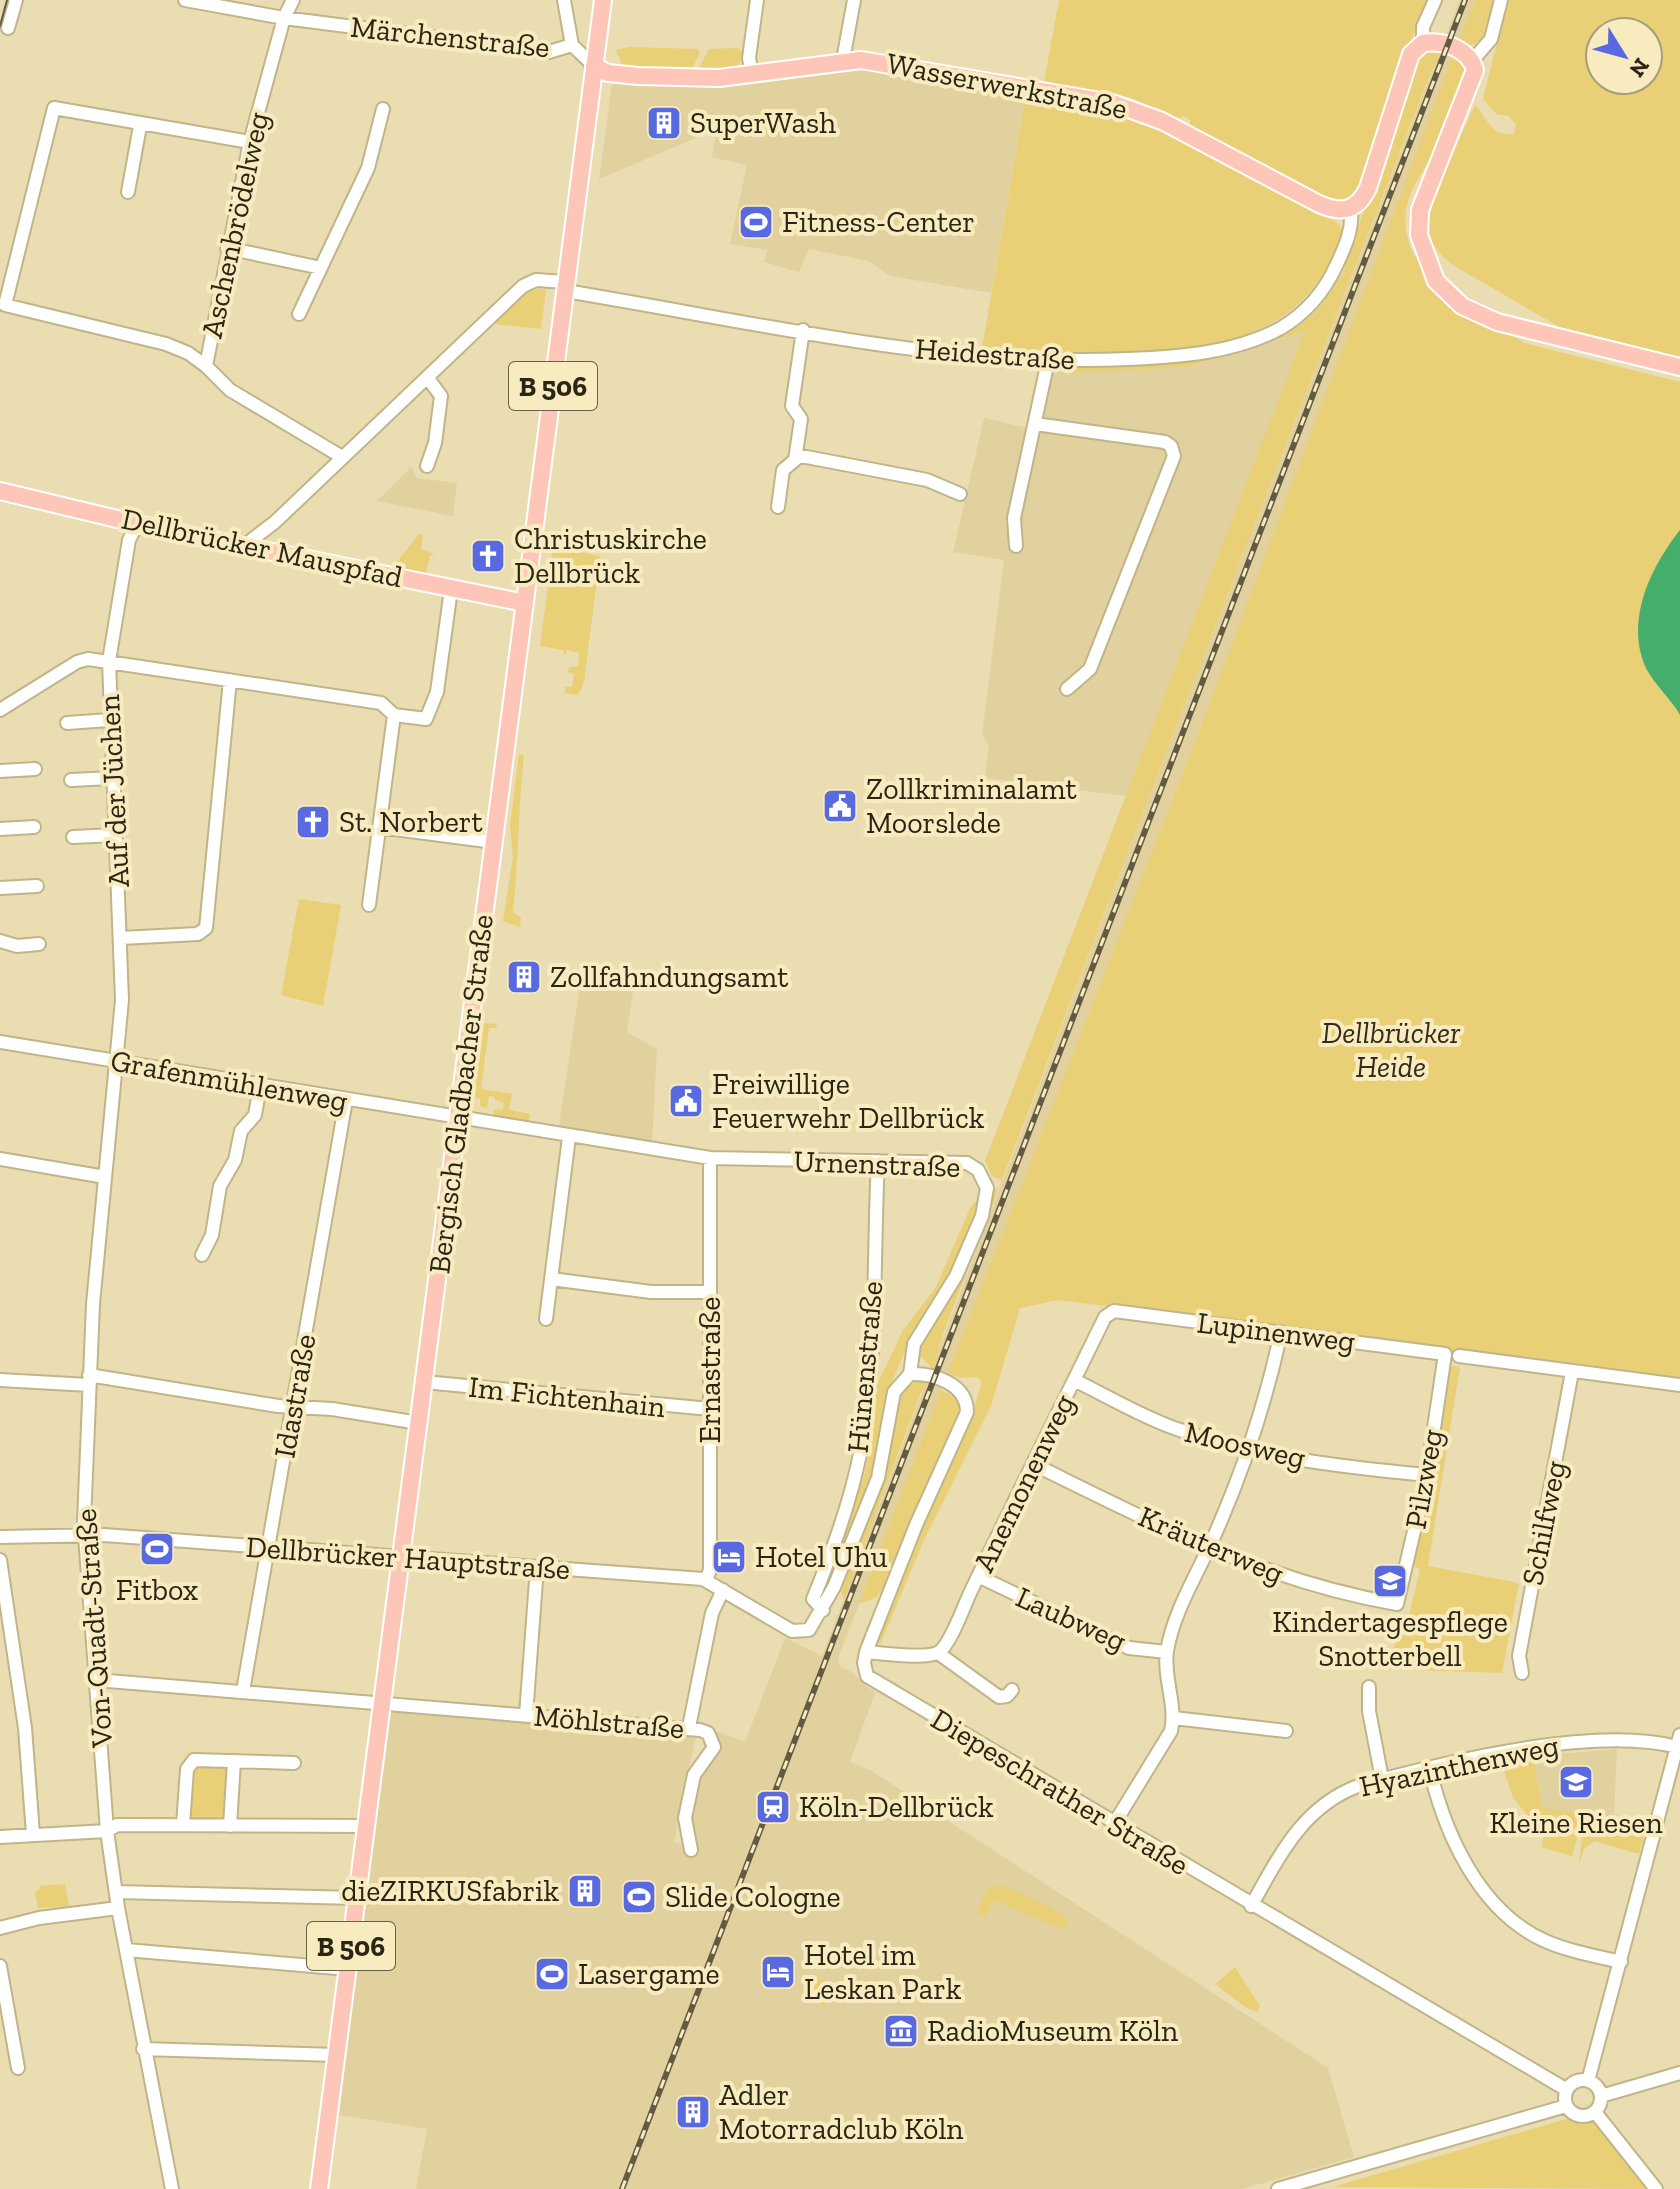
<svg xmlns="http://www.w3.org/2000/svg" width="1680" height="2189" viewBox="0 0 1680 2189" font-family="'Zilla Slab',serif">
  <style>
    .built { fill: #e1d19e }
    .green { fill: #e9cf75; fill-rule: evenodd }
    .water { fill: #45ae6d }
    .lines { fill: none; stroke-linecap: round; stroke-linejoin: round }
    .minor-casing { stroke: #c0b489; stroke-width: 16 }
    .major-casing { stroke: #fff; stroke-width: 20 }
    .minor { stroke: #fff; stroke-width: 12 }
    .major { stroke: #fdc6b9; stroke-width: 16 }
    .tram { stroke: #625a42; stroke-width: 2 }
    .rail-casing { stroke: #625a42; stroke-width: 6 }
    .rail { stroke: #f8ebbf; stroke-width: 3; stroke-dasharray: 9; stroke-linecap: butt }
    .labels { text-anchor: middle; stroke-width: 8; stroke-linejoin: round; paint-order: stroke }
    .shield { fill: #f8ebbf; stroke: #686047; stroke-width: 2 }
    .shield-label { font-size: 28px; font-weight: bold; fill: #2a2514 }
    .street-label { font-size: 30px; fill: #2a2514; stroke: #f8ebbf }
    .poi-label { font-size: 30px; fill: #2a2514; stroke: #f8ebbf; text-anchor: start }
    .park-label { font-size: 30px; font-style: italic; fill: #322c19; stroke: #f8ebbf }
  </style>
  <rect width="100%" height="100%" fill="#eaddb2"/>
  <path class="built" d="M1460 0H1476L1196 739 838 1658 840 1667 850 1671 875 1693 850 1762 870 1770 1328 2068 1354 2157 1242 2189H416L427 2129 339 2115 389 1711 696 1737 674 1842 696 1848 690 1825 697 1779 703 1767 718 1755 716 1731 745 1742 785 1638 822 1656 1174 732Z
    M862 67 1026 94 991 293 890 276 869 261 809 249 799 272 764 262 767 250 730 244 747 165 712 157 717 129 599 179 612 84 711 87Z
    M1306 331 1126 796 985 778 989 745 982 735 1004 560 953 552 984 418 1037 430 1049 378 1054 369 1063 365V372L1189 367Z
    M411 467 417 478 457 483 453 516 377 501Z
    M580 984 633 992 627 1032 657 1049 652 1141 559 1126Z
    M1617 1749 1614 1817 1542 1808 1533 1756Z"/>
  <path class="green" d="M1059 0H1429L1405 54 1365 182C1356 196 1349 204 1331 201L1190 126V120L1184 116 1177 119 1132 98 1044 82Z
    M1476 0H1495L1485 36 1473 45 1458 42Z
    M1508 0H1680V358L1561 328 1458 268C1443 259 1431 247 1429 229 1427 202 1463 132 1475 105 1487 117 1490 137 1514 134L1516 125 1509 116 1496 114 1483 99ZM1600 32H1648V80H1600Z
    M629 47 698 49 700 52 691 72 623 67 616 50Z
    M738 48 743 53 738 67 697 72 709 49Z
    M1425 51H1442L1431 72 1174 732 944 1331 933 1369 921 1357V1338L986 1217 994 1189H999L1003 1180 992 1176 985 1161 1305 331 1189 367 1064 373 1063 365C1129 358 1232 359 1290 331 1315 318 1330 295 1343 272L1414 63Z
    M1453 55 1461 61 1466 73C1459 92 1453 112 1445 131 1424 179 1389 199 1414 256L1418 257C1431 287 1447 308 1478 322 1495 329 1510 332 1524 343L1680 382V1380L1058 1300 1020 1308 991 1406 923 1542 880 1645 877 1639 924 1516 970 1421 982 1382 977 1377 961 1378 948 1373 1196 739Z
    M1026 94 1124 114 1157 127 1338 223 1343 231C1329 271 1306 306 1268 325 1194 362 1062 355 982 348Z
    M538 289 546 290 541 329 495 324 528 292Z
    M419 534 423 535 421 549 434 554 430 556 426 573 393 567Z
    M553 547 600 556 584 682 578 695 565 693V687H572L574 674 568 673 569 667 578 666 579 653 567 650 565 656 563 650 540 646Z
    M519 754 524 755C518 808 519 859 513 912L521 918 520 927 503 921 513 857 510 826Z
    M299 899 341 905 323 1006 281 995Z
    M484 1023 497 1024 496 1028H489L481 1089 512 1094 509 1110 530 1114 529 1122 493 1116 494 1109 503 1110 504 1103 495 1100V1097L489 1096 487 1108 480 1106V1099L474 1098Z
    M980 1198 953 1272 907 1346 890 1387 872 1480 840 1549 866 1469 875 1419 876 1387 903 1330 936 1287 971 1206Z
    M1453 1366 1460 1367 1428 1566 1519 1583 1502 1673 1387 1669 1400 1627 1406 1628 1420 1569 1412 1565 1447 1371Z
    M919 1381 927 1384 920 1395 844 1599 841 1593 887 1467 899 1398 902 1389Z
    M941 1390 958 1399 960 1408 956 1423 885 1586 877 1597 859 1604Z
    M1533 1756 1542 1808 1648 1821 1646 1827 1608 1823 1575 1830 1530 1818 1513 1798 1501 1762Z
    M192 1765 228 1766 224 1820H189Z
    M1547 1827 1578 1836 1572 1856 1541 1847Z
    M1599 1827 1645 1832 1639 1854 1594 1841 1584 1849 1579 1865 1582 1838Z
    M65 1884 69 1906 38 1908 35 1891 40 1890 39 1886Z
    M1001 1885 1044 1903 1068 1919 1064 1930 993 1900 986 1917 977 1913 987 1889Z
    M1235 1967 1260 2006 1257 2012 1245 2007 1215 1984Z
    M811 1977 823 1979 831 1985 825 2007 800 1997Z
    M1570 2118 1579 2123 1598 2122 1651 2189 1332 2187Z"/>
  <path class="water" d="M1680 530V715C1671 699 1655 685 1647 670 1624 622 1650 568 1680 530Z"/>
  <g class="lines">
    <g class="minor-casing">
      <path id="minor" d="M185 0 284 18 549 52 572 45
        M293 0 284 18 250 142 206 366 230 390 342 457
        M564 0 572 45 594 66
        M8 28 16 0
        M1423 43V27L1435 0
        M843 60 854 0
        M1472 61 1491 39 1501 0
        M752 74 749 58 757 0
        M128 192 140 126
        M227 248 321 268
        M565 291C751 321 939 368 1128 359 1179 357 1235 353 1281 328 1306 313 1324 292 1336 266 1345 247 1353 230 1351 209
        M299 314 368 168 383 109
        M206 366 188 353 166 344 5 305 54 108 250 142
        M427 377 441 396 435 443 427 466
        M1035 424 1165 442 1171 446 1174 456 1090 669 1067 689
        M796 455 927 480 960 494
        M778 507 783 470 795 460 801 419 792 406 803 330
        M137 524 129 540 109 661 122 1000 93 1304 84 1522 107 1831 118 1908 172 2189
        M1016 546 1014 518 1048 361
        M248 547 249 542 275 522 523 286 536 280 566 282
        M0 710 77 662 88 659 381 703 394 715
        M394 715 426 719 437 692 451 589
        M67 723 109 720
        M0 771 35 769
        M71 780 112 778
        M379 827 494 842
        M0 829 34 827
        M73 837 115 835
        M0 888 37 886
        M369 905 394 715
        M121 938 198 934 206 928 230 680
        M0 941 17 946 39 944
        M0 1042 710 1158 967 1163 978 1170 987 1188 982 1216 956 1276 914 1344 910 1374 894 1392 878 1478 834 1587 809 1630 792 1631 703 1579 104 1535 0 1537
        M0 1159 105 1177
        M202 1255 212 1235 220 1186 235 1160 241 1131 255 1115 260 1086
        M551 1279 651 1292H709
        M546 1319 569 1137
        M1459 1356 1680 1385
        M910 1374C934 1373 967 1384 967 1412L916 1525 866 1652 864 1663 867 1676 1567 2090
        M89 1375 278 1406 332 1409 419 1423
        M0 1380 89 1385
        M1074 1380C1107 1396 1140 1416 1174 1428 1255 1457 1341 1467 1427 1475
        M424 1382 710 1409
        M0 1560 25 1728 33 1834
        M978 1576 1129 1648 1167 1652
        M706 1580 710 1570V1158
        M823 1610 813 1599C832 1553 850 1503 860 1454 878 1361 873 1256 878 1161
        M866 1652C882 1653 926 1660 939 1652 950 1645 964 1606 970 1593 1014 1501 1060 1409 1105 1317L1114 1311 1445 1354 1427 1475 1397 1604C1263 1581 1154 1523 1033 1464
        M938 1653 999 1697 1007 1696 1012 1690
        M1522 1673 1519 1656 1572 1372
        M96 1680 700 1730 708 1733 714 1747 694 1775 685 1818 691 1850
        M1369 1687V1711L1382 1779
        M243 1691 346 1100
        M526 1715 537 1567
        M1174 1718 1286 1731
        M689 1727 712 1613 723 1590
        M1430 1770C1445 1834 1479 1910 1543 1940 1567 1951 1595 1956 1621 1962
        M1114 1824 1171 1731C1177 1705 1163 1678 1167 1651 1174 1609 1200 1570 1216 1532 1245 1466 1266 1402 1281 1332
        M183 1825 187 1769 194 1760 294 1763
        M230 1826 234 1761
        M0 1837 107 1831 117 1825 367 1826
        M116 1892 357 1898
        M1251 1906C1279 1857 1302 1807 1358 1786 1441 1763 1594 1725 1677 1747
        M0 1928 39 1918 118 1908
        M126 1950 348 1969
        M0 1966 18 2068
        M143 2049 337 2055
        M1565 2098a18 18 0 1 1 36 0a18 18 0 1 1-36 0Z
        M1588 2081 1680 1735
        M1601 2096 1680 2073
        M1595 2112 1656 2189
        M1278 2189 1566 2106"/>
    </g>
    <g class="major-casing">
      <path id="major" d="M594 66 608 73 638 76 719 78 861 60 1112 103 1162 121 1319 204C1342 214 1357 211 1368 188L1411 54 1423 43C1444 40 1469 49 1475 70L1420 210 1419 235 1436 281 1462 306 1497 322 1680 367
        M0 491 159 529 525 603
        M319 2189 603 0"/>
    </g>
    <use href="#minor" class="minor"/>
    <use href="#major" class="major"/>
    <path class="tram" d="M0 26 7 0"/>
    <g class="rail-casing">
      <path id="rail" d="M622 2189 1465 0"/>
    </g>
    <use href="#rail" class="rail"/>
  </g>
  <defs>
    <g id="building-square" transform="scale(1.8)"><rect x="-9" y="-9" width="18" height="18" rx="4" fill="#596ae1" stroke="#f8ebbf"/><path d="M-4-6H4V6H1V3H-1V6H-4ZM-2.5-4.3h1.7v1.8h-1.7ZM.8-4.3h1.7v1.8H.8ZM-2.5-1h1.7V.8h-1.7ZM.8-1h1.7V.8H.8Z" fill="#fff"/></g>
    <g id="stadium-square" transform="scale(1.8)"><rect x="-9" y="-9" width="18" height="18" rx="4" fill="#596ae1" stroke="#f8ebbf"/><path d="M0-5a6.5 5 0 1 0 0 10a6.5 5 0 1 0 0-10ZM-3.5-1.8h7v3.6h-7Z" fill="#fff"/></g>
    <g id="church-square" transform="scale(1.8)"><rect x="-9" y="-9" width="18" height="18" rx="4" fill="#596ae1" stroke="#f8ebbf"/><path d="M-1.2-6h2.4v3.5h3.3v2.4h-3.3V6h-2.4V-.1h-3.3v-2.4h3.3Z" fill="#fff"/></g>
    <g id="civic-square" transform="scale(1.8)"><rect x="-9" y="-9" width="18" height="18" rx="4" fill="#596ae1" stroke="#f8ebbf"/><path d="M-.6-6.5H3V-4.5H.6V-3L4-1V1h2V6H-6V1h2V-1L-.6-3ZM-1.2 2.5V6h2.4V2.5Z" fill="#fff"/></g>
    <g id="hotel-square" transform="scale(1.8)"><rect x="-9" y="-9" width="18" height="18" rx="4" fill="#596ae1" stroke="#f8ebbf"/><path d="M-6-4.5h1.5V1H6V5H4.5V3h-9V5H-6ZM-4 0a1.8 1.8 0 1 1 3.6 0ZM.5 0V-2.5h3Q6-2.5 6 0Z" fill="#fff"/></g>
    <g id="school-square" transform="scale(1.8)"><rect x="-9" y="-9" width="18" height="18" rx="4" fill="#596ae1" stroke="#f8ebbf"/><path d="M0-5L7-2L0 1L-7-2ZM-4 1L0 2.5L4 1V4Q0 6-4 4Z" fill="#fff"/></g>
    <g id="station-square" transform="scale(1.8)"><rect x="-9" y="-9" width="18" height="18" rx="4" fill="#596ae1" stroke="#f8ebbf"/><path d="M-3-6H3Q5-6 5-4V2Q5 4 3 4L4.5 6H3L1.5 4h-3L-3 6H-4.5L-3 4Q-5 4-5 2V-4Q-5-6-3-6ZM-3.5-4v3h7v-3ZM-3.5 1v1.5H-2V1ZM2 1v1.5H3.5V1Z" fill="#fff"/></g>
    <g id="museum-square" transform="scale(1.8)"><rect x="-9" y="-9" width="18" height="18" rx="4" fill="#596ae1" stroke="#f8ebbf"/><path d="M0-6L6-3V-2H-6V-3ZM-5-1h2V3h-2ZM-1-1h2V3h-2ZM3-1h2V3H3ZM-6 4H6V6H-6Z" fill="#fff"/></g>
  </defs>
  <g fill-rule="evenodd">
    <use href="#building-square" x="664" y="123"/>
    <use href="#stadium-square" x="756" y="222"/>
    <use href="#church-square" x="488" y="556"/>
    <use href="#civic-square" x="840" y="806"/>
    <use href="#church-square" x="313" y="822"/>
    <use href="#building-square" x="524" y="977"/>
    <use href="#civic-square" x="686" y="1101"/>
    <use href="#stadium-square" x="157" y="1549"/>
    <use href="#hotel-square" x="729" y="1557"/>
    <use href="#school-square" x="1390" y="1581"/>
    <use href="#school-square" x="1576" y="1782"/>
    <use href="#station-square" x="773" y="1807"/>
    <use href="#building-square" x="585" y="1891"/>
    <use href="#stadium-square" x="639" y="1897"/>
    <use href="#hotel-square" x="778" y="1972"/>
    <use href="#stadium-square" x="552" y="1974"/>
    <use href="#museum-square" x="901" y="2031"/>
    <use href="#building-square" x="693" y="2112"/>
  </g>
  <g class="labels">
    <g class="shield">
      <rect x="509" y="362" width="88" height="48" rx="6"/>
      <rect x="307" y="1922" width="88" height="48" rx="6"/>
    </g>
    <g class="shield-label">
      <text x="553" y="396">B 506</text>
      <text x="351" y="1956">B 506</text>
    </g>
    <g class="street-label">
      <text transform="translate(450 37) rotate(6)" y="10">Märchenstraße</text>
      <text transform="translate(1007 86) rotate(11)" y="10">Wasserwerkstraße</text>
      <text transform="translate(235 225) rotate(-78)" y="10">Aschenbrödelweg</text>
      <text transform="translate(995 354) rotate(4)" y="10">Heidestraße</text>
      <text transform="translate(262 548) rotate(12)" y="10">Dellbrücker Mauspfad</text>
      <text transform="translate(114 791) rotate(-93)" y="10">Auf der Jüchen</text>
      <text transform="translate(229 1081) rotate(10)" y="10">Grafenmühlenweg</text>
      <text transform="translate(461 1094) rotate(-83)" y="10">Bergisch Gladbacher Straße</text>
      <text transform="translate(877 1164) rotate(2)" y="10">Urnenstraße</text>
      <text transform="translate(1276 1332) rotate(7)" y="10">Lupinenweg</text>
      <text transform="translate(865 1367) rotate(-85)" y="10">Hünenstraße</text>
      <text transform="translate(710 1370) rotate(-90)" y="10">Ernastraße</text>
      <text transform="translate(295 1396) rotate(-80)" y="10">Idastraße</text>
      <text transform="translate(567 1397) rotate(6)" y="10">Im Fichtenhain</text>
      <text transform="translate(1245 1445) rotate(13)" y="10">Moosweg</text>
      <text transform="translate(1424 1479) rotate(-80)" y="10">Pilzweg</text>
      <text transform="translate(1024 1483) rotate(-64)" y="10">Anemonenweg</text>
      <text transform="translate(1544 1523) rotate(-79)" y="10">Schilfweg</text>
      <text transform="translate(1211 1545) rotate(23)" y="10">Kräuterweg</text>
      <text transform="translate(408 1558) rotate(4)" y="10">Dellbrücker Hauptstraße</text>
      <text transform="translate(1071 1619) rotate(24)" y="10">Laubweg</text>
      <text transform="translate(94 1628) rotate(-94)" y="10">Von-Quadt-Straße</text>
      <text transform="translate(609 1722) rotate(5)" y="10">Möhlstraße</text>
      <text transform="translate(1459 1766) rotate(-12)" y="10">Hyazinthenweg</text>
      <text transform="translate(1060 1792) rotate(31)" y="10">Diepeschrather Straße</text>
    </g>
    <g class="poi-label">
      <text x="690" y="133">SuperWash</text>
      <text x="782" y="232">Fitness-Center</text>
      <text x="514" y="549">Christuskirche<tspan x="514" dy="34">Dellbrück</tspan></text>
      <text x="866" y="799">Zollkriminalamt<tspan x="866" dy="34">Moorslede</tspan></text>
      <text x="339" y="832">St. Norbert</text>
      <text x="550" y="987">Zollfahndungsamt</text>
      <text x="712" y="1094">Freiwillige<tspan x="712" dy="34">Feuerwehr Dellbrück</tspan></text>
      <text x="755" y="1567">Hotel Uhu</text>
      <text x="157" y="1600" text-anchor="middle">Fitbox</text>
      <text x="1390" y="1632" text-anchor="middle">Kindertagespflege<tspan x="1390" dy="34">Snotterbell</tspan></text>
      <text x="799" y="1817">Köln-Dellbrück</text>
      <text x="1576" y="1833" text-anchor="middle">Kleine Riesen</text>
      <text x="559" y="1901" text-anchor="end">dieZIRKUSfabrik</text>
      <text x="665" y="1907">Slide Cologne</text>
      <text x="804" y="1965">Hotel im<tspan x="804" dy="34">Leskan Park</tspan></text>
      <text x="578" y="1984">Lasergame</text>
      <text x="927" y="2041">RadioMuseum Köln</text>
      <text x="719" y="2105">Adler<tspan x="719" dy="34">Motorradclub Köln</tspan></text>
    </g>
    <g class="park-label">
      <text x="1391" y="1043">Dellbrücker<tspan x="1391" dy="34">Heide</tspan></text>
    </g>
  </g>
  <g transform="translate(1624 56) rotate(127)"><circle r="38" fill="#f8ebbf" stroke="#a69c7b" stroke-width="2"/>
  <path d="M0-6L14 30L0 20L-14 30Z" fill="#596ae1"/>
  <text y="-12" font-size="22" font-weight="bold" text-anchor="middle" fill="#2a2514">N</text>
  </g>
</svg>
